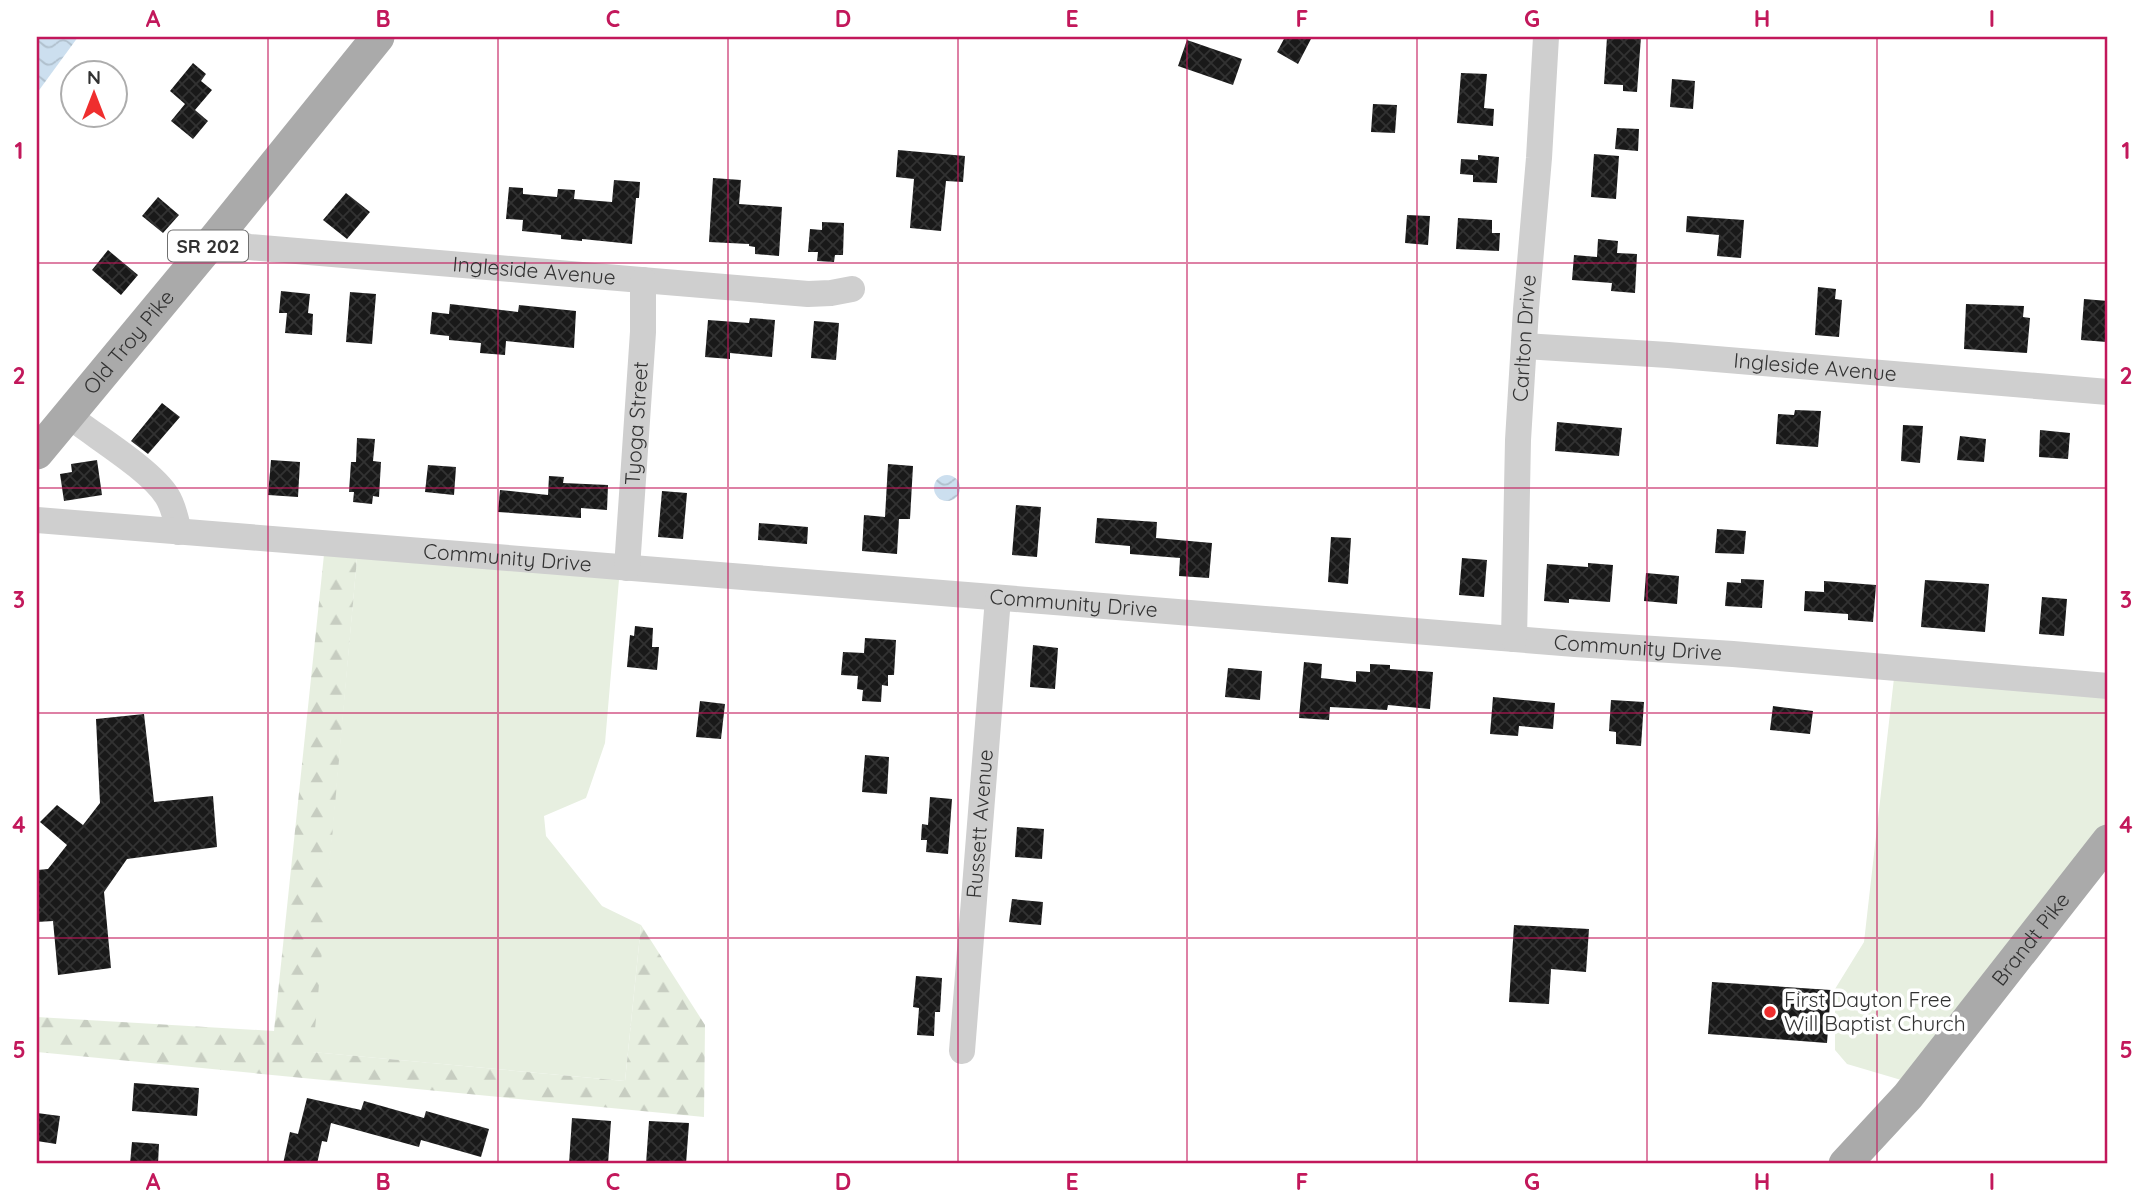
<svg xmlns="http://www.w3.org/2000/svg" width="2145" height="1201" viewBox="0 0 2145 1201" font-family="Quicksand,sans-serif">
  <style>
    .green { fill: #e7efe0 }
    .forest { fill: url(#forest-firs) }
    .water { fill: url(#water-waves) }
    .building { fill: url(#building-cross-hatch) }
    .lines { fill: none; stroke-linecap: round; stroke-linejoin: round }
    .minor { stroke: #cfcfcf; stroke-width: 26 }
    .major { stroke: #aaa; stroke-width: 33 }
    .grid { fill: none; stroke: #c2185b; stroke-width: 2; stroke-opacity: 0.55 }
    .poi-dot { fill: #ef2e2e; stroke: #fff; stroke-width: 2.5 }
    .labels { text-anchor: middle; stroke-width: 7; stroke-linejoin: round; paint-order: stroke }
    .shield { fill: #fff; stroke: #707070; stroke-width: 2 }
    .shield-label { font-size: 19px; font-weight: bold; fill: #323232 }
    .street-label { font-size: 21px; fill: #323232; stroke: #fff }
    .poi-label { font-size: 21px; fill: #323232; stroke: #fff; text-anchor: start }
    .neatline { fill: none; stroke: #c2185b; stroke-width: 2.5 }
    .grid-label { font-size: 23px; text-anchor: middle; font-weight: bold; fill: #c2185b }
  </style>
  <defs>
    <pattern id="forest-firs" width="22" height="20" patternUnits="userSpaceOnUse" patternTransform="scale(1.75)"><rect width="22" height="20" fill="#e7efe0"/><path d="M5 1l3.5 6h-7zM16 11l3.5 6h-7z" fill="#c7cdc1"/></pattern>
    <pattern id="water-waves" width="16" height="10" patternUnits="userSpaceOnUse" patternTransform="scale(1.75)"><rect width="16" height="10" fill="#ccdfef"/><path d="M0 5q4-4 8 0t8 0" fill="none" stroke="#b0c0cd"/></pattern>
    <pattern id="building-cross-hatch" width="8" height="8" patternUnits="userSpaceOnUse" patternTransform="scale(1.75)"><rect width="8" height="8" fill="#191919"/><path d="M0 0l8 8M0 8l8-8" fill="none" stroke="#323232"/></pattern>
  </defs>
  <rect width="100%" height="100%" fill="#fff"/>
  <path class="green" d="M358 547 620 568 605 743 586 798 544 816 546 836 602 906 641 925 625 1081 312 1052Z
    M1894 678 2108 694V825L1908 1082 1847 1064 1835 1050V989L1864 942Z"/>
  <path class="forest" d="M325 545 358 547 313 1052 625 1081 641 925 705 1025 704 1117 37 1052V1017L274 1031Z"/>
  <path class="water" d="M37 37H78L37 93Z
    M934 488a13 13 0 1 1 26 0a13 13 0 1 1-26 0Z"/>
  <path class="building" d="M1285 37H1312L1298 64 1277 52Z
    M1607 37H1641L1637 92 1623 91V85L1604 84Z
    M1187 40 1242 59 1233 85 1178 66Z
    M193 63 206 74 201 81 212 90 195 110 208 121 193 139 171 121 185 104 170 91Z
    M1461 73 1487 74 1484 108 1494 109 1493 126 1457 123Z
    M1672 79 1695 81 1693 109 1670 107Z
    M1373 104 1397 105 1395 133 1371 132Z
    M1617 128 1639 129 1638 151 1615 149Z
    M898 150 965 156 963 182 946 181 941 231 910 228 914 179 896 177Z
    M1594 154 1619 156 1616 199 1591 197Z
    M1478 155 1499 157 1497 183 1473 182V175L1460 174 1461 159 1478 160Z
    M713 178 741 180 739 204 782 207 779 256 755 254V247L749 246V244L709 242Z
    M614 180 640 182 639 198H636L632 244 582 239V241L561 239V235L522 231 523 220 506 219 509 187 523 188V194L557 197 558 189 575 190 574 199 612 202Z
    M346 193 370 212 347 239 323 220Z
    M158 197 179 215 163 233 142 216Z
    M1407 215 1430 216 1428 245 1405 243Z
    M1687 216 1744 220 1741 258 1717 256 1719 235 1686 232Z
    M1458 218 1492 220V233H1500L1499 251 1456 249Z
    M822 222 844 223 843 255H835L834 262 817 261 818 252H808L810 229 822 230Z
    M1598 239 1618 241 1617 253 1637 254 1635 293 1611 291 1612 283 1572 280 1574 255 1597 257Z
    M108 250 138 275 121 295 92 270Z
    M1818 287 1836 289 1835 299 1842 300 1839 337 1815 335Z
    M281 291 310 294 308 313 313 314 312 335 285 333 287 313H279Z
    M350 292 376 294 372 344 346 342Z
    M2084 299 2108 301 2107 342 2081 340Z
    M450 304 518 312 519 305 576 311 574 348 506 341 505 355 480 353 481 343 449 340V336L430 334 432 312 449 314Z
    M1966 304 2024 306 2023 317 2030 318 2027 353 1964 349Z
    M750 318 775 320 772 357 730 353V359L705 357 708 320 749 323Z
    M814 321 839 323 836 360 811 358Z
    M162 403 180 417 148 454 131 441Z
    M1795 410 1821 411 1818 447 1776 444 1778 414 1794 415Z
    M1557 422 1622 428 1619 456 1555 451Z
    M1903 425 1923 426 1920 463 1901 461Z
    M2040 430 2070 433 2068 459 2039 457Z
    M1960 436 1986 439 1984 462 1957 460Z
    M357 438 375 439 373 461 381 462 379 497 373 496 372 504 353 502 354 492H349L351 462H356Z
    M97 460 102 495 64 501 60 474 72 472 71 464Z
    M271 460 300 462 298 497 268 495Z
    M888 464 913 466 910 519H899L897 554 862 551 864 515 885 517Z
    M428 465 456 467 454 495 425 492Z
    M549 476 564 477 563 483 608 485 607 510 581 508V518L498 512 500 490 548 495Z
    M662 491 687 493 683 539 658 537Z
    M1016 505 1041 507 1037 557 1012 555Z
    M1097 518 1157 522 1156 538 1212 543 1209 578 1179 576 1180 558 1130 554V546L1095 543Z
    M759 523 808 527 807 544 758 540Z
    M1717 529 1746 531 1744 554 1715 553Z
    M1331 537 1351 538 1348 584 1328 582Z
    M1462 558 1487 560 1484 597 1459 595Z
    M1588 563 1613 565 1610 602 1569 599V603L1544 601 1547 564 1588 567Z
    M1646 573 1679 576 1677 604 1644 601Z
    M1741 579 1764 580 1762 608 1725 606 1727 582 1741 583Z
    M1925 580 1989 584 1985 632 1921 627Z
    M1824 581 1876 585 1873 622 1848 620V614L1804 611 1805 591 1824 592Z
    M2042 597 2067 599 2064 636 2039 634Z
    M635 626 653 628 652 647H659L657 670 627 667 630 635 634 636Z
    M865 638 896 640 894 675H888V686L882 685 881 702 862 701 863 690 857 689 858 676 841 675 843 652 864 653Z
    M1033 645 1058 648 1055 689 1030 687Z
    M1304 662 1322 664 1321 678 1356 682V671L1370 672V664L1390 665V669L1433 672 1430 709 1388 705 1387 710 1330 707 1329 720 1299 718Z
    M1228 668 1262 671 1260 700 1225 697Z
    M1493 697 1555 703 1553 729 1519 726 1518 736 1490 734Z
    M1611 700 1644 702 1641 746 1616 744V732L1609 731Z
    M700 701 725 704 721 739 696 737Z
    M1773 706 1813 711 1810 734 1770 730Z
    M144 714 154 802 213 796 217 847 127 859 104 892 111 968 58 975 53 921 37 922V870L48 869 67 845 40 822 57 805 83 825 100 803 96 719Z
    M865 755 889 757 887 794 862 792Z
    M930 797 952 799 948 854 926 852 927 840H921L922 824 928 825Z
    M1017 827 1044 829 1042 859 1015 857Z
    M1012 899 1043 902 1041 925 1009 922Z
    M1514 925 1589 929 1586 972 1551 969 1549 1004 1509 1002Z
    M916 976 942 978 940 1012H935L934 1036 917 1035 919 1008 913 1007Z
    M1712 982 1831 990 1827 1043 1708 1034Z
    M134 1083 199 1088 197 1116 132 1111Z
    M307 1098 361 1110 364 1101 424 1118 426 1111 489 1129 481 1157 421 1140 419 1147 331 1123 327 1142 322 1141 317 1164H283L290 1132 298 1134Z
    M37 1113 60 1116 56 1144 37 1141Z
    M572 1118 611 1121 608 1164H569Z
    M649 1121 689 1123 686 1164H646Z
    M132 1142 159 1144 158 1164H130Z"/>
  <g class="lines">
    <g class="minor">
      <path id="s1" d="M217 236 249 247C435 263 622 278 808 294L831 293 852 289"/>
      <path id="s2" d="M1524 346 1668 355 2108 392"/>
      <path d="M68 415C94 436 150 469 167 496 174 507 176 520 179 532"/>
      <path id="s3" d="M37 520 1575 644 1733 654 2108 686"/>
      <path id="s4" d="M627 568 643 332V280"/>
      <path id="s5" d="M1514 639 1518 440 1526 309 1539 158 1546 37"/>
      <path id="s6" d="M962 1051 998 598"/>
    </g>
    <g class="major">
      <path id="s7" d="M37 453 217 236 378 37"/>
      <path id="s8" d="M1845 1164 1908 1096 2108 841"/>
    </g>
  </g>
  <path class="grid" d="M268 37V1164M498 37V1164M728 37V1164M958 37V1164M1187 37V1164M1417 37V1164M1647 37V1164M1877 37V1164M37 263H2108M37 488H2108M37 713H2108M37 938H2108"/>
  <circle class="poi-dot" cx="1770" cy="1012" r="7"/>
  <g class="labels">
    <rect class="shield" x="168" y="230.5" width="80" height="31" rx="5"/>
    <g class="shield-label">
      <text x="208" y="253">SR 202</text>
    </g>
    <g class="street-label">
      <text dy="7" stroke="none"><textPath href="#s1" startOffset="320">Ingleside Avenue</textPath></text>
      <text dy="7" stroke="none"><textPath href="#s5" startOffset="301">Carlton Drive</textPath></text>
      <text dy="7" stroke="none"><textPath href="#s7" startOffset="144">Old Troy Pike</textPath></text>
      <text dy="7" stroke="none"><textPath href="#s2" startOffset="292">Ingleside Avenue</textPath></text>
      <text dy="7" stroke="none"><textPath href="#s4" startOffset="145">Tyoga Street</textPath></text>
      <text dy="7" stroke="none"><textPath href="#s3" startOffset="472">Community Drive</textPath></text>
      <text dy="7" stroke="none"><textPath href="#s3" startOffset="1040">Community Drive</textPath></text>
      <text dy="7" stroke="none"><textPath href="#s3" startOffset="1606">Community Drive</textPath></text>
      <text dy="7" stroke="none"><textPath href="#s6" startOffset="228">Russett Avenue</textPath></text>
      <text dy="7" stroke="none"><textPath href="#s8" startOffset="292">Brandt Pike</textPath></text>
    </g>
    <g class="poi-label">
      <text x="1784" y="1007">First Dayton Free<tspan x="1784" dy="24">Will Baptist Church</tspan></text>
    </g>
  </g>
  <rect width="2145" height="1201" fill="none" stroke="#ffffff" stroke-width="77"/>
  <g transform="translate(94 94)"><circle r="33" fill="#ffffff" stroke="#adadad" stroke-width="2"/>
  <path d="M0-5L12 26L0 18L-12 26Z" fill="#ef2e2e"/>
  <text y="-10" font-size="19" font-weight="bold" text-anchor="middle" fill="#323232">N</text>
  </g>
  <rect x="38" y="38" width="2068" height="1124" class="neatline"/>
  <g class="grid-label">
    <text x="153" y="27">A</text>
    <text x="383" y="27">B</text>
    <text x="613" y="27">C</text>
    <text x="843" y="27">D</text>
    <text x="1072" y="27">E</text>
    <text x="1302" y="27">F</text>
    <text x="1532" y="27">G</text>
    <text x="1762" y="27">H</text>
    <text x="1992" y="27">I</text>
    <text x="19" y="159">1</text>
    <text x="2126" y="159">1</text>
    <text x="19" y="384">2</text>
    <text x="2126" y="384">2</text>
    <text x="19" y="608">3</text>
    <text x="2126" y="608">3</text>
    <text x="19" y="833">4</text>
    <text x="2126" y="833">4</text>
    <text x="19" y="1058">5</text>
    <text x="2126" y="1058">5</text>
    <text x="153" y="1190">A</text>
    <text x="383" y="1190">B</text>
    <text x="613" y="1190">C</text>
    <text x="843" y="1190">D</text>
    <text x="1072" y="1190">E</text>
    <text x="1302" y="1190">F</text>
    <text x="1532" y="1190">G</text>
    <text x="1762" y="1190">H</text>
    <text x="1992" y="1190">I</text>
  </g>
</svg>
